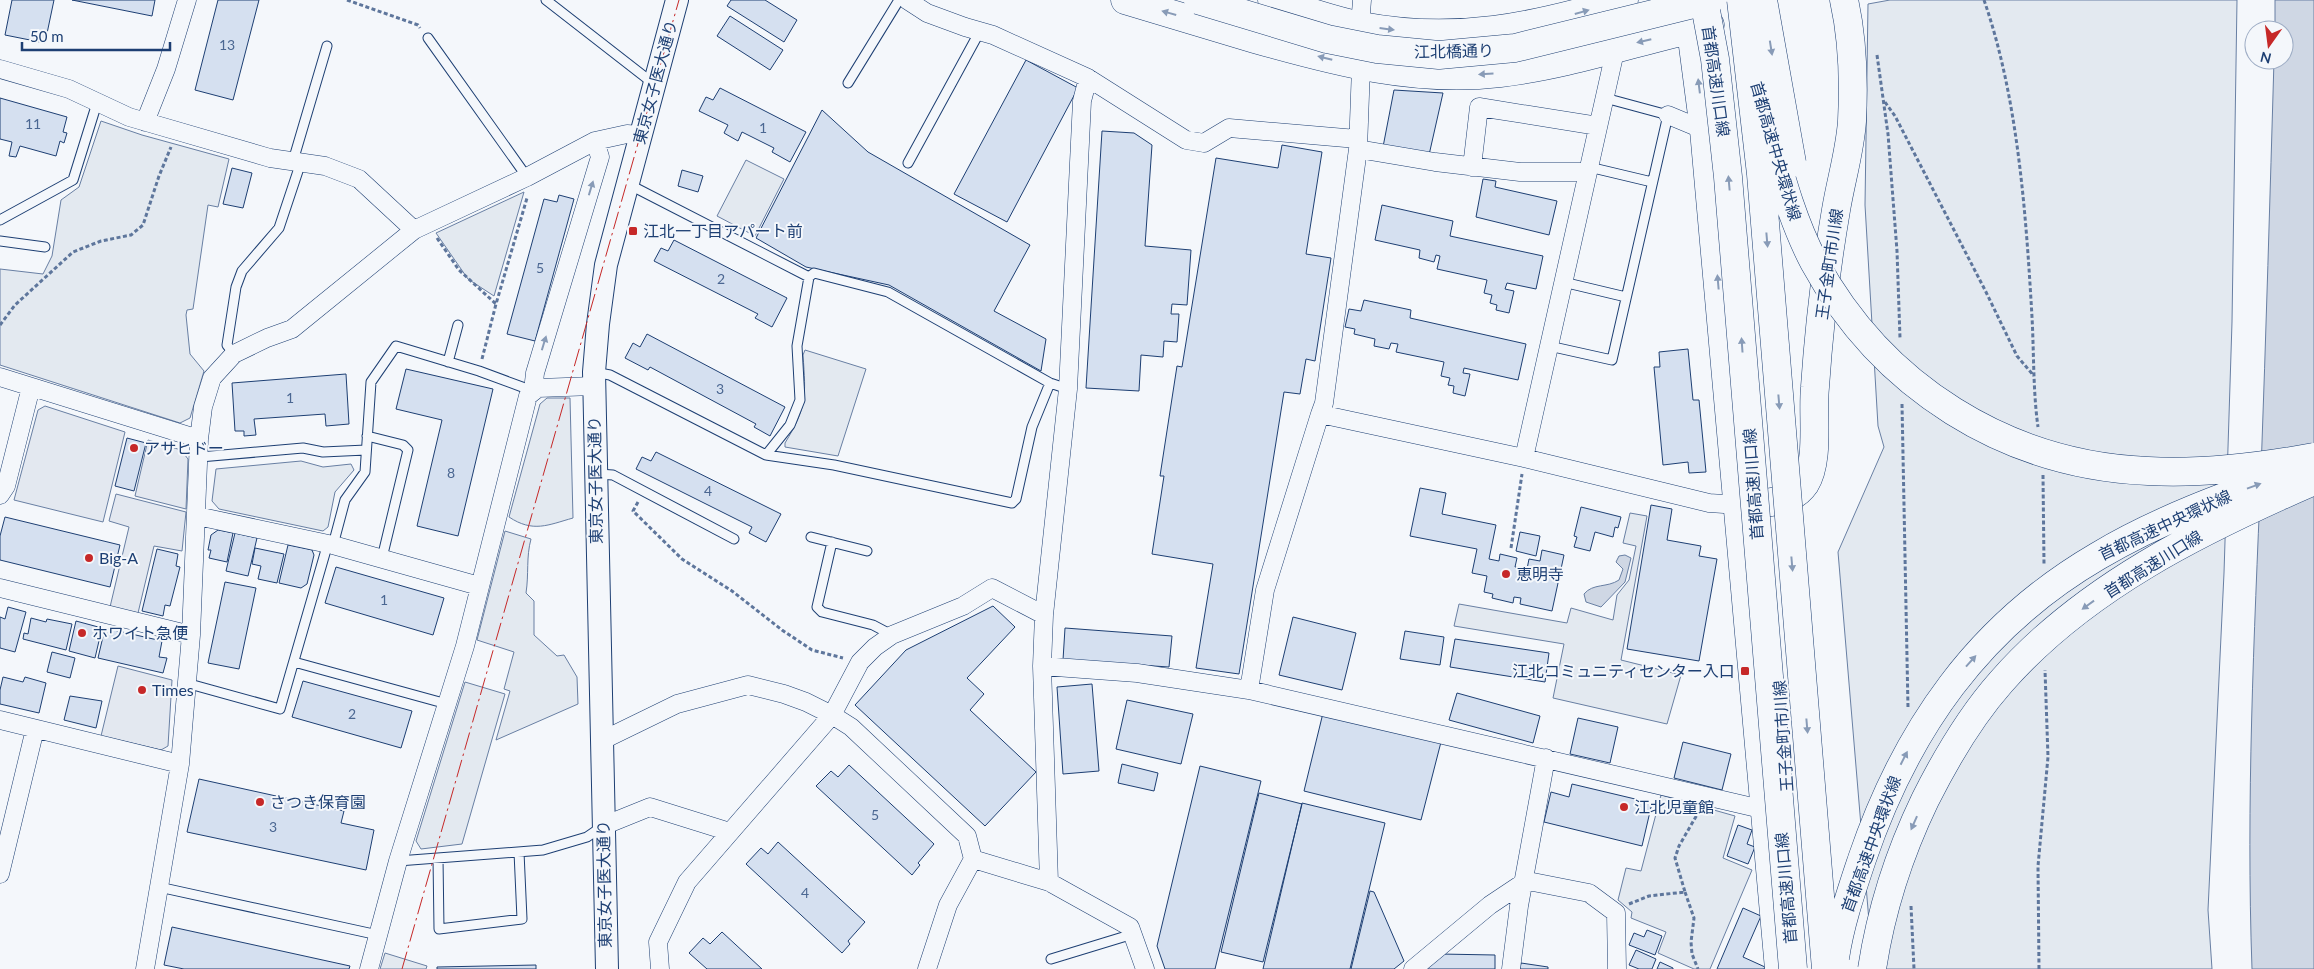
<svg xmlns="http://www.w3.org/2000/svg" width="2314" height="969" viewBox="0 0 2314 969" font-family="Lato,'Noto Sans JP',sans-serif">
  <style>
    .green { fill: #e3e9f0; stroke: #687fa3 }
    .parking { fill: #e3e8f0; stroke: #687fa3 }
    .water { fill: #cfd7e4; stroke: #687fa3 }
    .building { fill: #d5e0f0; stroke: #1d3f73 }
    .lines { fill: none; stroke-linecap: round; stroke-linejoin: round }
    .service-casing { stroke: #1d3f73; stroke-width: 11 }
    .minor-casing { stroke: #1d3f73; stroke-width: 19 }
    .tertiary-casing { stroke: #1d3f73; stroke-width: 24 }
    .primary-casing { stroke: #1d3f73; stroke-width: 29 }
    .path { stroke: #5e769c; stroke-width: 3; stroke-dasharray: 4 2.5; stroke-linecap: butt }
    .service { stroke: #f4f7fb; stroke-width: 9 }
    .minor { stroke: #f4f7fb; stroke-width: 18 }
    .tertiary { stroke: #f4f7fb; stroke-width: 22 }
    .primary { stroke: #f4f7fb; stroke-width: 28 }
    .primary-bridge-casing { stroke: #1d3f73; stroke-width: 29; stroke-linecap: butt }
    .motorway-bridge-casing { stroke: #1d3f73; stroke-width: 29; stroke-linecap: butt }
    .primary-bridge { stroke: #f4f7fb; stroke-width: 28 }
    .motorway-bridge { stroke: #f4f7fb; stroke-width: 28 }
    .power { stroke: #c62828; stroke-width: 1; stroke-dasharray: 18 4 2.5 4; stroke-linecap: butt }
    .oneway { fill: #889bb7 }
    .poi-dot { fill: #c62828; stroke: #f4f7fb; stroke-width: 2 }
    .labels { text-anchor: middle; stroke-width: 4; stroke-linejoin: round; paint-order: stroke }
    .number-label { font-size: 14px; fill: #4b6792 }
    .street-label { font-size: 16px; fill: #1d3f73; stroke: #f4f7fb }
    .poi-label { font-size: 16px; fill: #1d3f73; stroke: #f4f7fb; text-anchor: start }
  </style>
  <rect width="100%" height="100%" fill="#f4f7fb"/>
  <path class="green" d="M1890 0H2237L2232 322 2224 573 2208 910 2212 969H1873L1838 552 1884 447 1878 426 1865 205 1868 4Z
    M101 121 142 135 229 159 218 207 208 205 193 309 187 310 186 315 190 354 204 371 190 418 180 423 0 365V269L43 274 52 256 61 200 79 187Z
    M746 160 784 179 755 236 717 216Z
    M524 192 494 296 468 279 436 233Z
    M805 350 866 369 838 456 785 447V443C807 407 806 397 803 355Z
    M547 398H570L573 518C548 525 533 533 509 517L540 404Z
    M301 461 323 467 351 464 354 470 335 492 328 527 323 531 219 509 212 501 216 469Z
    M1630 513 1647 516 1621 660 1681 675 1667 724 1553 698 1564 644 1454 626 1459 604 1567 623 1571 608 1613 620 1617 595 1629 580 1636 546 1623 543Z
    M505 531 531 539C526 557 529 574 526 593L534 601V635L557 656 564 655 577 677 578 704 496 740 510 691 504 689 514 652 477 640Z
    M465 682 505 694 462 844 421 849 416 841Z
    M1661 795 1735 816 1723 858 1752 870 1710 969H1694L1658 953 1666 932 1631 918 1632 912 1618 900 1626 868 1641 871Z
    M385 953 427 966 426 969H380Z"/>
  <path class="parking" d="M45 406 125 432 103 522 14 500 38 410Z
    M148 440 181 450 188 459 186 509 135 496Z
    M116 494 186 512 182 551 154 546 138 613 110 607 129 527 109 521Z
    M118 666 172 680 168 746 161 750 101 736Z"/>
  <path class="water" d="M2275 0H2314V969H2252C2246 803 2254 637 2261 471 2266 334 2270 197 2274 60H2284V30H2275Z
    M1625 555 1631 558 1625 582 1601 607 1586 602 1584 594C1593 583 1607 588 1619 580L1623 569 1616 562 1619 556Z"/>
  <path class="building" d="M12 0H54L45 43 5 35Z
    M72 0H155L152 16Z
    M218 0H259L233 100 195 90Z
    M731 0H765L797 20 784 42 727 6Z
    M730 16 783 50 770 70 717 36Z
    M1026 60 1078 88 1007 222 954 194Z
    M720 88 806 132 790 162 772 152 774 148 742 132 738 141 724 133 728 125 699 111 706 97 713 100Z
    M1394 90 1443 93 1429 155 1383 147Z
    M0 98 67 117 63 132 67 133 64 143 60 141 56 156 20 146 16 157 9 156 12 142 0 139Z
    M822 110 868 152 1030 245 994 311 1046 339 1041 371 889 285 806 267 756 238Z
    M1102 131 1134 133 1152 145 1145 246 1191 250 1187 305 1172 304 1171 314H1179L1177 342 1164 341 1163 357 1141 355 1139 391 1086 388Z
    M1282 145 1322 152 1306 254 1331 258 1315 361 1306 359 1300 394 1284 392 1239 674 1196 668 1213 564 1152 554 1164 476H1160L1177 366 1182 367 1216 158 1278 168Z
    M232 168 252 173 243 208 223 204Z
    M682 170 703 176 698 192 678 186Z
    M1483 179 1496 181 1495 187 1557 201 1549 235 1476 217Z
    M559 195 574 199 535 341 507 334 544 199 557 202Z
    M1382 205 1453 221 1450 236 1543 256 1536 289 1507 283 1505 289 1514 291 1509 313 1496 310 1497 305 1490 303 1492 295 1484 293 1487 280 1437 269 1440 256 1436 255 1434 262 1419 258 1420 250 1375 240Z
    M674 240 787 298 772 327 755 318 758 314 654 261 661 248 668 251Z
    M1364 300 1411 310 1410 318 1526 344 1518 380 1464 368 1463 373 1470 374 1465 396 1453 393 1454 386 1448 385 1450 378 1441 376 1444 362 1396 352 1398 344 1391 343 1389 349 1374 346 1375 339 1354 334 1355 329 1345 327 1349 309 1361 311Z
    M647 334 785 407 770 436 754 427 756 424 650 367 648 370 625 358 633 343 640 347Z
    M1688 349 1693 400H1699L1706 472 1689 473 1688 462 1663 465 1654 367H1660L1659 352Z
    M406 369 493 389 458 536 417 526 442 420 396 409Z
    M346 374 349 424 326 426 325 414 254 419 256 435 244 436V431H235L232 383Z
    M127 438 146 443 134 491 115 486Z
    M656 452 781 514 766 542 749 533 752 527 636 469 642 457 651 461Z
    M1420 488 1446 493 1442 514 1496 525 1489 559 1499 561 1500 554 1517 558 1515 567 1527 569 1529 559 1540 561 1542 550 1564 555 1552 611 1520 604 1521 598 1514 597 1513 603 1492 598 1493 594 1484 592 1487 576 1472 573 1477 549 1410 536Z
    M1651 505 1672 509 1667 540 1701 546 1699 556 1717 559 1699 661 1627 649Z
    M1581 507 1621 517 1618 528 1615 527 1613 537 1595 532 1590 551 1574 547 1577 537 1574 536Z
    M5 517 120 545 110 587 0 560V536Z
    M218 530 233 533 227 562 209 558 211 550H208L211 535Z
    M1520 532 1540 536 1536 556 1516 551Z
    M235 533 257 538 248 576 226 571Z
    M288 545 312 550 314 555 307 584 301 588 279 583Z
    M255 548 284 554 277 583 258 579 261 566 252 564Z
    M157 549 178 554 176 566 180 567 170 606 165 605 163 616 142 611Z
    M336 567 444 598 433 635 325 603Z
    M225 582 256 588 239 669 208 663Z
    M993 606 1015 627 967 678 984 694 970 710 1036 772 985 826 855 705 906 650Z
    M8 607 26 612 15 652 0 648V617L5 619Z
    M1293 617 1356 633 1342 690 1279 675Z
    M31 618 46 622 47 619 72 624 66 650 23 639 24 633 28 634Z
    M76 621 102 628 95 658 69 651Z
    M105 628 162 641 159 657 167 658 163 673 98 658Z
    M1065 628 1172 636 1169 667 1063 660Z
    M1405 631 1444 637 1440 665 1400 659Z
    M1455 639 1549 653 1545 682 1450 667Z
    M52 652 75 658 70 678 47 672Z
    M3 677 23 682 25 677 46 683 39 713 0 704V690Z
    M303 681 412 711 401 748 292 717Z
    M1092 684 1099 771 1063 774 1057 687Z
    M1457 693 1540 716 1533 743 1449 720Z
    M70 696 102 701 96 728 64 720Z
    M1127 700 1193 714 1181 764 1116 749Z
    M1323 713 1441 742 1421 820 1304 791Z
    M1578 718 1618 727 1610 763 1570 754Z
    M1683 742 1731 754 1722 790 1674 778Z
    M1122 764 1158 773 1154 791 1118 783Z
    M849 765 934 844 918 863 920 865 912 875 816 786 831 771 838 777Z
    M1200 766 1261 781 1215 969H1165L1157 946Z
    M199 779 344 811 341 823 374 830 366 870 187 832Z
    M1572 784 1652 803 1642 846 1544 822 1551 792 1569 797Z
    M1259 793 1302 804 1263 962 1221 952Z
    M1302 803 1385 823 1350 969H1263Z
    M1738 825 1752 830 1747 844 1755 847 1748 864 1727 856Z
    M778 842 865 922 848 941 850 944 842 953 746 864 761 848 768 854Z
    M1370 891 1374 892 1404 961 1394 969H1351Z
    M1743 908 1761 916 1743 957 1765 967 1764 969H1717Z
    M172 927 350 966 349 969H184L164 965Z
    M1647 930 1662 936 1655 955 1629 945 1634 933 1644 937Z
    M722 932 762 969H707L689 953 703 938 710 944Z
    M1636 950 1656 959 1652 969H1639L1629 965Z
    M1440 954 1495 955V969H1423Z
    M1660 962 1673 968V969H1657Z
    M1521 963 1548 967V969H1520Z
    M536 965V969H437V967Z"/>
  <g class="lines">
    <g class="service-casing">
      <path id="service" d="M546 0 654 84
        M428 38 527 177
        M848 83 899 0
        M293 161 327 46
        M908 163 980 31
        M1589 167 1652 182
        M628 184 809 277 814 273 888 292 1050 383 1068 389
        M0 220 73 180 97 103
        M0 241 45 247
        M1563 282 1626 297
        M1549 346 1612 360 1668 115 1605 98
        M234 354 227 345 236 287 242 271 279 228 301 162
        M448 362 458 325
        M594 372 610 375 766 455 834 465 1012 503 1016 499 1032 427 1050 383
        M367 436 403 445 408 450 382 558
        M766 455 790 425 800 400 797 346 809 277
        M200 457 303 448 323 452 366 450
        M598 474 613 475 734 539
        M811 537 867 551
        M832 542 817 607 822 612 873 625 892 635
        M333 545 345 500 365 472 371 382 396 346 479 371 533 391
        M294 662 447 704
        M186 683 280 709 328 543
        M438 858 439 929 522 919 519 852
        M398 861 543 850 587 837 603 826
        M159 887 378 935
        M1051 959 1133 934"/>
    </g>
    <g class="minor-casing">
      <path id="minor" d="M907 0 927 13 965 27 993 35 1088 78 1186 140 1204 143 1229 128 1357 139
        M1360 26 1362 0
        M0 69 69 89 129 117 270 158 325 166 359 179 414 230
        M1668 115 1704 130
        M145 122 166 69 187 0
        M1358 149 1435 162 1520 172H1587
        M1472 167 1479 107 1598 126
        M0 377 199 439 191 635 180 764 145 969
        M533 391 535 373 600 157 595 141
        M1320 414 1324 403 1358 149 1361 67
        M199 439 203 407 212 378 234 354 267 338 292 329 414 230 527 177 595 141 627 134 640 135
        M1524 458 1616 47
        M0 495 6 486 31 387
        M197 516 333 545 479 586
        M0 588 191 635
        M1042 666 1137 673 1249 690 1757 808 1773 802
        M1249 690 1265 590 1320 414 1524 458 1709 503 1739 505
        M0 720 180 764
        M601 741 677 704 748 685 784 694 806 702 832 715 851 727 967 836 973 859 1049 882 1130 927 1145 969
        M603 826 650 807 730 832
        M0 874 35 729
        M1049 882 1042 666 1044 615 1068 389 1082 101 1088 78
        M369 969 398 861 465 646 528 396 538 388 594 386
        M660 969 658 942 687 882 832 715 860 662 875 647 892 635 963 606 992 588 1044 615
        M927 969 948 905 973 859
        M1413 969 1490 905 1523 883 1533 882 1589 893 1616 913 1617 969
        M1511 969 1519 906 1546 758"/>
    </g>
    <g class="tertiary-casing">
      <path id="tertiary" d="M607 969 594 372 598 324 606 265 677 0"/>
    </g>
    <g class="primary-casing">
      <path id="primary" d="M1125 0C1168 13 1212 26 1255 39 1336 62 1416 83 1500 73 1571 65 1640 40 1710 25
        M1272 0C1301 9 1331 20 1361 26 1455 44 1534 27 1624 0
        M1687 0 1704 130 1779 969
        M1739 505C1761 503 1791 505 1805 484 1820 460 1812 415 1815 387 1819 328 1826 268 1836 210 1841 180 1850 151 1852 121 1854 80 1853 40 1844 0"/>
    </g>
    <path class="path" d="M347 0 418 25 420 28
      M1984 0C2018 98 2026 214 2032 317 2034 354 2033 391 2038 427
      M1877 55 1888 134 1897 251 1900 338
      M1885 102 1895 116 1985 290 2017 356 2034 376
      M437 238 459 270 496 304 527 198
      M0 325 15 305 73 252 101 241 131 235 143 225 159 176 171 147
      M482 359 496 304
      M1902 404 1908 708
      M2043 475 2044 564
      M638 502 633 511 682 559 732 591 782 630 812 650 843 658
      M1511 548 1522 474
      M1685 892 1694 918 1691 942 1692 954 1698 969
      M1629 904 1649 896 1685 892 1675 858 1679 846 1698 813
      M1911 906 1914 969
      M2039 969 2038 866 2048 757 2045 670"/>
    <use href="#service" class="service"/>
    <use href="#minor" class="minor"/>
    <use href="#tertiary" class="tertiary"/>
    <use href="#primary" class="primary"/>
    <g class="primary-bridge-casing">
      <path id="primary-bridge" d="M1198 0 1327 39 1377 49 1439 55 1515 48 1710 0"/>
    </g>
    <g class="motorway-bridge-casing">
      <path id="motorway-bridge" d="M1704 0 1715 59 1728 177 1793 969
        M1741 0 1761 174 1826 969
        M1763 0 1792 163
        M1771 141C1782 182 1794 224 1814 262 1882 387 2006 465 2148 471 2204 474 2260 467 2314 457
        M1835 958C1840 924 1851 892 1862 859 1906 730 1978 626 2098 556 2158 520 2225 496 2292 472
        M1872 969C1881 910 1899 854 1925 800 1946 758 1970 717 2001 682 2083 588 2201 530 2314 481"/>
    </g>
    <use href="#primary-bridge" class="primary-bridge"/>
    <use href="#motorway-bridge" class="motorway-bridge"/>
    <path class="power" d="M402 969 679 0"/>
  </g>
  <defs><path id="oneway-solid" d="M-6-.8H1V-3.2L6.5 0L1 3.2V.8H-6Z" transform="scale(1.25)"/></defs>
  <g class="oneway">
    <use href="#oneway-solid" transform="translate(1582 12) rotate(-16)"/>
    <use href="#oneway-solid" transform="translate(1169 13) rotate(-164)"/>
    <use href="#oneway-solid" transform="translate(1387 29) rotate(7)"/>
    <use href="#oneway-solid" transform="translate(1644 41) rotate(167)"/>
    <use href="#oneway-solid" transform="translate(1771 48) rotate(81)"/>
    <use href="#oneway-solid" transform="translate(1325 58) rotate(-166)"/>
    <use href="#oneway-solid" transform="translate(1486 74) rotate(177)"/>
    <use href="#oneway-solid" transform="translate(1699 86) rotate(-97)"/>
    <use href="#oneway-solid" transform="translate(1729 183) rotate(-95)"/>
    <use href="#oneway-solid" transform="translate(591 188) rotate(-73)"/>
    <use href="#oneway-solid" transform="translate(1767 240) rotate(85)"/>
    <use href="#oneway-solid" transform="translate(1718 282) rotate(-95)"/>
    <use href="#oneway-solid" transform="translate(544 343) rotate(-73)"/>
    <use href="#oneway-solid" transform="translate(1742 345) rotate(-94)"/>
    <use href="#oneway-solid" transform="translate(1779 402) rotate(85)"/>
    <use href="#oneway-solid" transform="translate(2254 486) rotate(-20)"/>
    <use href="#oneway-solid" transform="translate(1792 564) rotate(85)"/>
    <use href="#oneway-solid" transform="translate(2088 605) rotate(144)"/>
    <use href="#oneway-solid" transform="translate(1971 661) rotate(-48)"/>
    <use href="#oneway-solid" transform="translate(1807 726) rotate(85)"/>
    <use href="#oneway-solid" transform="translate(1904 758) rotate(-63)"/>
    <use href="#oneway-solid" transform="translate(1914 823) rotate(114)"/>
  </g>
  <g class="poi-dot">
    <rect x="628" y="226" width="10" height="10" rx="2.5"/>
    <circle cx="134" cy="448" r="5"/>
    <circle cx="89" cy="558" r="5"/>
    <circle cx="1506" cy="574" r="5"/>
    <circle cx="82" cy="633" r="5"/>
    <rect x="1740" y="666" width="10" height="10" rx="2.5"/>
    <circle cx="142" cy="690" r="5"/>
    <circle cx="260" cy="802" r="5"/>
    <circle cx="1624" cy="807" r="5"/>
  </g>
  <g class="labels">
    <g class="number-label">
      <text x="227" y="50">13</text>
      <text x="33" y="129">11</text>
      <text x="763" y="133">1</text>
      <text x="540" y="273">5</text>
      <text x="721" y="284">2</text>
      <text x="720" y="394">3</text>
      <text x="290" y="403">1</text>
      <text x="451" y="478">8</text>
      <text x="708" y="496">4</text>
      <text x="384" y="605">1</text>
      <text x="352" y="719">2</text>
      <text x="875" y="820">5</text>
      <text x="273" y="832">3</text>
      <text x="805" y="898">4</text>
    </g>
    <g class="street-label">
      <text transform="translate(1454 51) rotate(-1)" y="6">江北橋通り</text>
      <text transform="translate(1716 81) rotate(82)" y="6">首都高速川口線</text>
      <text transform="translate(655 82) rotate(-75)" y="6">東京女子医大通り</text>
      <text transform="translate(1776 151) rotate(74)" y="6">首都高速中央環状線</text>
      <text transform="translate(1829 264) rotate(-82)" y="6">王子金町市川線</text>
      <text transform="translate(595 480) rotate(-91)" y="6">東京女子医大通り</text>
      <text transform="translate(1753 484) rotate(-94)" y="6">首都高速川口線</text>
      <text transform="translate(2165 525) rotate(-25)" y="6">首都高速中央環状線</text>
      <text transform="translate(2153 564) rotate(-32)" y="6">首都高速川口線</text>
      <text transform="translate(1783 736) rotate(-94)" y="6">王子金町市川線</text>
      <text transform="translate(1871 844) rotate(-70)" y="6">首都高速中央環状線</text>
      <text transform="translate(604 884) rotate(-91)" y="6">東京女子医大通り</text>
      <text transform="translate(1786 888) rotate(-95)" y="6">首都高速川口線</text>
    </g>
    <g class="poi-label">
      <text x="643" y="237">江北一丁目アパート前</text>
      <text x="144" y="454">アサヒドー</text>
      <text x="99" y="564">Big-A</text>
      <text x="1516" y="580">恵明寺</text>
      <text x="92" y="639">ホワイト急便</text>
      <text x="1735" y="677" text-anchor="end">江北コミュニティセンター入口</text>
      <text x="152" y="696">Times</text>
      <text x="270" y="808">さつき保育園</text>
      <text x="1634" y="813">江北児童館</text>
    </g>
  </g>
  <g transform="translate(2269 45) rotate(194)"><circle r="24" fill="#f4f7fb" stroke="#9eadc5"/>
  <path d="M0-4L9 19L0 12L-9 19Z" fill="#c62828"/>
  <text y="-8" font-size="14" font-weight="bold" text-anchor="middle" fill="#1d3f73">N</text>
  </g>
  <path d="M22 42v8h148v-8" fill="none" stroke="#1d3f73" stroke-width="2.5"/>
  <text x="30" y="42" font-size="15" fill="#1d3f73" stroke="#f4f7fb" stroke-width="4" paint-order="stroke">50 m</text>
</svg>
